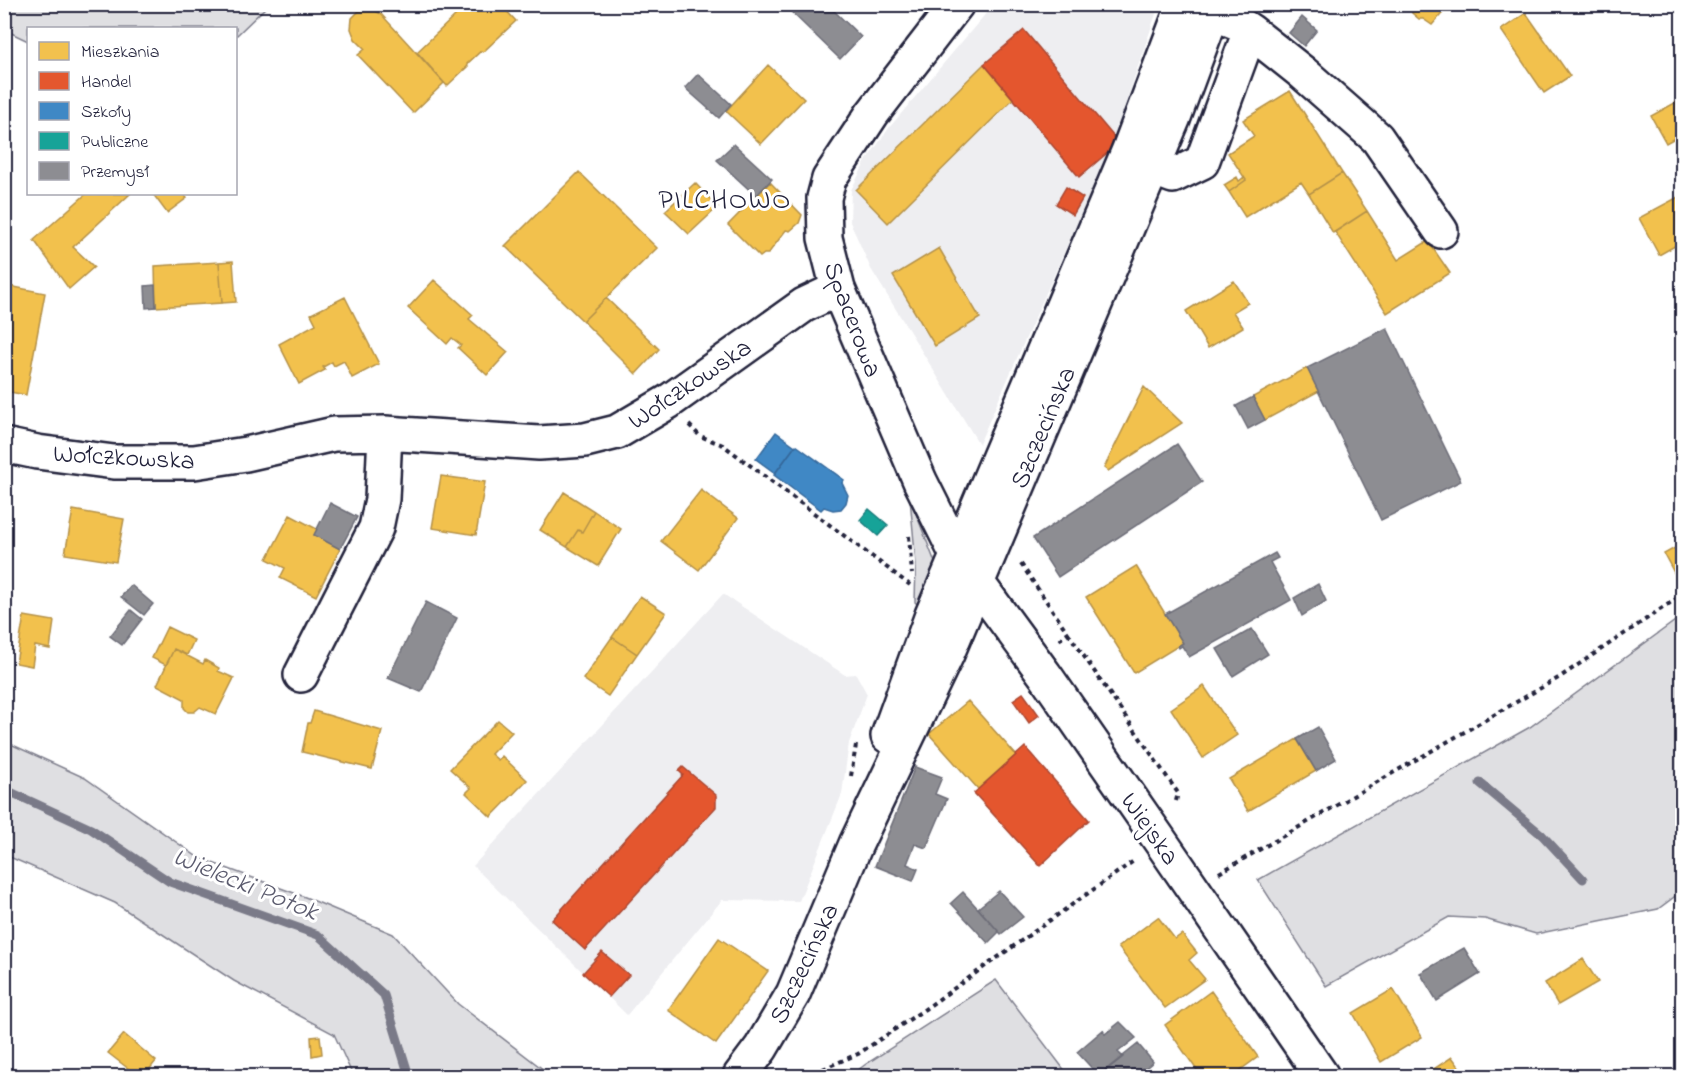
<svg xmlns="http://www.w3.org/2000/svg" width="1687" height="1081" viewBox="0 0 1687 1081" font-family="'Indie Flower',sans-serif">
  <style>
    .built { fill: #eeeef1 }
    .green { fill: #dfdfe2; stroke: #80808e; stroke-width: 1.5 }
    .homes { fill: #f2c14e; stroke: #b49148; stroke-width: 1.5 }
    .shops { fill: #e4572e; stroke: #aa4732; stroke-width: 1.5 }
    .schools { fill: #3f88c5; stroke: #36699c; stroke-width: 1.5 }
    .public { fill: #17a398; stroke: #1a7c7c; stroke-width: 1.5 }
    .industry { fill: #8d8d92; stroke: #6d6d78; stroke-width: 1.5 }
    .lines { fill: none; stroke-linecap: round; stroke-linejoin: round }
    .stream { stroke: #7a7a88; stroke-width: 9 }
    .minor-casing { stroke: #22223b; stroke-width: 38 }
    .major-casing { stroke: #22223b; stroke-width: 38 }
    .path { stroke: #22223b; stroke-width: 4; stroke-dasharray: 4.5 4.5; stroke-linecap: butt }
    .minor { stroke: #fff; stroke-width: 33 }
    .major { stroke: #fff; stroke-width: 33 }
    .labels { text-anchor: middle; stroke-width: 6; stroke-linejoin: round; paint-order: stroke }
    .street-label { font-size: 26px; fill: #22223b; stroke: #fff }
    .water-label { font-size: 27px; font-style: italic; fill: #5c5c6f; stroke: #fff }
    .quarter-label { font-size: 28px; letter-spacing: 1.5px; fill: #22223b; stroke: #fff }
  </style>
  <rect width="100%" height="100%" fill="#fff"/>
  <filter id="ink" filterUnits="userSpaceOnUse"><feTurbulence type="fractalNoise" baseFrequency=".0167" numOctaves="2"/><feDisplacementMap in="SourceGraphic" scale="12" xChannelSelector="R" yChannelSelector="G"/><feConvolveMatrix kernelMatrix="1 2 1 2 8 2 1 2 1" color-interpolation-filters="sRGB"/></filter>
  <g filter="url(#ink)">
    <path class="built" d="M993 5H1059L1072 12 1085 5H1159L1114 137 1119 143 1108 153 979 444 871 269 850 222 851 190 866 161 889 128Z
      M723 594 845 675 856 674 867 694 849 743 842 794 799 901 722 900 627 1015 473 866Z"/>
    <path class="green" d="M4 5 5 4 268 5 236 36V28H28V41L5 30Z
      M910 498 936 565 917 604 915 602 916 564Z
      M1682 616V891L1658 909 1536 934 1485 919 1449 917 1326 986 1258 880 1530 727Z
      M4 741 85 778 199 858 305 897 393 934 458 1004 548 1073 595 1076H353L334 1034 234 981 115 903 5 855Z
      M996 980 1069 1076H850L866 1064Z"/>
    <path class="homes" d="M446 4H500L516 21 483 52 481 51 467 64 468 66 447 86 417 52 456 15Z
      M1406 4H1447V8L1432 25 1423 19H1419L1412 13 1411 9Z
      M370 8 381 14 444 83 413 113 358 55 365 49 355 39 351 29 352 18 359 11Z
      M1526 13 1570 76 1544 93 1501 30Z
      M984 64 1013 99 888 223 856 190Z
      M768 65 804 99 761 144 726 111Z
      M1290 91 1342 173 1309 194 1301 182 1245 217 1229 192 1246 180 1228 153 1254 136 1243 120Z
      M1682 99V134L1666 143 1651 116Z
      M579 172 657 248 583 321 505 246Z
      M1342 173 1367 211 1333 233 1309 194Z
      M1237 177 1239 181 1244 177 1246 180 1229 192 1224 185Z
      M770 182 802 215 799 223 790 231 786 230 768 254H764L760 257 728 225Z
      M695 183 718 207 689 234 665 211Z
      M86 194H130L73 247 94 267 69 289 34 240Z
      M153 194H184L187 198 167 213Z
      M1682 195V242L1659 255 1639 218Z
      M1367 211 1398 260 1428 241 1450 273 1387 313 1335 232Z
      M939 248 980 318 935 346 893 276Z
      M233 261 236 302 222 303 219 262Z
      M219 262 222 303 156 307 155 266Z
      M434 280 473 315 469 319 508 352 487 375 458 348 461 345 452 338 447 344 408 308Z
      M1234 281 1248 303 1233 312 1243 327 1208 348 1186 311Z
      M4 285 45 293 26 395 4 391Z
      M345 297 379 364 352 378 344 361 334 366 332 362 323 367 325 370 299 384 279 344 316 324 311 314Z
      M606 298 659 349 636 374 583 321Z
      M1307 368 1319 391 1265 420 1253 397Z
      M1144 387 1182 423 1108 471 1104 468Z
      M441 476 485 482 476 535 432 528Z
      M701 490 738 518 699 570 661 541Z
      M564 492 594 511 582 532 578 530 567 547 540 530Z
      M4 505 9 506 4 534Z
      M73 510 124 519 116 562 65 554Z
      M594 511 621 529 598 566 567 547 578 530 582 532Z
      M290 515 317 529 314 535 340 549 316 596 280 578 285 568 267 559Z
      M4 539 10 540 4 570Z
      M1682 544V578L1678 580 1664 554Z
      M1136 566 1183 643 1134 673 1086 597Z
      M640 596 666 613 637 654 612 637Z
      M24 616 54 621 50 649 35 646 32 666 16 663Z
      M167 627 194 640 187 655 174 649 166 665 152 658Z
      M612 637 637 654 608 696 583 679Z
      M174 649 203 664 205 660 219 668 218 671 234 678 216 714 200 707 194 712H188L184 708V699L157 685Z
      M1204 686 1237 735 1203 758 1171 709Z
      M968 701 1016 755 978 789 929 734Z
      M314 711 382 731 372 769 302 752 308 723H310Z
      M498 720 512 732 491 754 498 760 502 756 527 780 491 817 466 793 471 788 450 769Z
      M1297 739 1316 771 1248 811 1229 779Z
      M1158 917 1175 939 1182 934 1197 953 1189 960 1205 979 1165 1008 1118 947Z
      M719 938 768 971 716 1044 668 1010Z
      M1583 959 1598 982 1558 1005 1545 983Z
      M1393 989 1422 1037 1381 1062 1353 1013Z
      M1211 991 1258 1057 1232 1076H1201L1165 1025Z
      M124 1034 156 1061 144 1076H138L108 1053Z
      M320 1036 322 1054 312 1056 311 1037Z
      M1452 1057 1466 1076H1423Z"/>
    <path class="shops" d="M1024 30 1119 143 1079 177 984 64Z
      M1066 187 1083 198 1073 215 1056 204Z
      M1023 693 1039 715 1029 723 1013 700Z
      M1025 747 1089 820 1040 866 974 793Z
      M683 767 716 795V807L585 950 552 920 683 775 679 771Z
      M602 952 629 975 609 997 583 973Z"/>
    <path class="schools" d="M776 432 795 446 775 473 756 459Z
      M796 445 844 480 842 483 848 495 846 503 841 509 833 510 824 507 821 510 774 475Z"/>
    <path class="public" d="M869 509 888 525 878 536 860 520Z"/>
    <path class="industry" d="M788 4H827L861 37 840 59 786 7Z
      M1302 17 1317 30 1304 46 1289 33Z
      M698 74 731 104 719 118 685 88Z
      M734 144 772 179 756 196 717 160Z
      M155 285 156 307 146 308 145 286Z
      M1387 328 1461 481 1381 520 1307 368Z
      M1253 397 1265 420 1248 429 1236 406Z
      M1177 444 1202 482 1058 577 1033 538Z
      M330 503 357 517 340 549 314 535Z
      M1275 553 1278 558 1270 562 1291 600 1189 657 1182 646 1179 648 1178 646 1183 643 1165 614Z
      M1318 584 1326 601 1302 616 1294 598Z
      M131 585 153 604 144 615 121 597Z
      M426 602 457 618 421 692 388 678Z
      M131 610 142 619 122 645 110 636Z
      M1252 629 1268 654 1233 676 1217 649Z
      M1318 727 1336 759 1316 771 1297 739Z
      M915 767 942 777 935 794 947 799 926 848 915 844 907 864 918 869 913 881 875 866Z
      M999 891 1023 917 1001 934 978 908Z
      M963 892 999 932 988 943 951 903Z
      M1464 948 1480 974 1437 1001 1420 973Z
      M1120 1022 1136 1038 1118 1052 1123 1057 1099 1076 1077 1052 1103 1030 1105 1034Z
      M1138 1044 1153 1062 1136 1076H1098Z"/>
    <g class="lines">
      <path class="stream" d="M1480 783 1542 835 1583 879
        M4 789 91 829 170 882 318 935 384 995 409 1076"/>
      <g class="minor-casing">
        <path id="minor" d="M957 4 872 114 829 179 824 198 825 238 838 289 920 481 957 555 1045 675 1161 842 1322 1076
          M1250 31 1303 73 1377 138 1441 231
          M1129 153 1154 163 1165 173 1173 176 1202 162 1250 31 1238 23 1190 4
          M4 445 37 452 114 462H194L246 454 334 434 385 433 539 443 585 440 617 432 668 402 804 305 838 289
          M301 675 376 528 382 499 385 433"/>
      </g>
      <g class="major-casing">
        <path id="major" d="M888 736 932 615 1128 152 1184 4
          M740 1076 761 1048 793 994 856 844 947 654 1174 117 1216 4"/>
      </g>
      <path class="path" d="M689 425 700 436 723 445 910 585
        M909 536 912 574
        M1021 564 1068 633 1059 640
        M1068 633 1178 793 1175 805
        M851 776 856 745
        M1219 873 1560 677 1682 595
        M806 1076 858 1054 925 1009 1135 860"/>
      <use href="#minor" class="minor"/>
      <use href="#major" class="major"/>
    </g>
  </g>
  <g class="labels">
    <g class="street-label">
      <text transform="translate(854 319) rotate(69)" y="9">Spacerowa</text>
      <text transform="translate(689 383) rotate(-34)" y="9">Wołczkowska</text>
      <text transform="translate(1042 427) rotate(-67)" y="9">Szczecińska</text>
      <text transform="translate(124 456) rotate(3)" y="9">Wołczkowska</text>
      <text transform="translate(1151 828) rotate(55)" y="9">Wiejska</text>
      <text transform="translate(803 963) rotate(-65)" y="9">Szczecińska</text>
    </g>
    <g class="water-label">
      <text transform="translate(246 883) rotate(22)" y="9">Wielecki Potok</text>
    </g>
    <g class="quarter-label">
      <text x="725" y="208">PILCHOWO</text>
    </g>
  </g>
  <rect width="1687" height="1081" fill="none" stroke="#fff" stroke-width="24"/>
  <rect x="12" y="12" width="1663" height="1057" fill="none" stroke="#22223b" stroke-width="2" filter="url(#ink)"/>
  <rect x="27" y="27" width="210" height="168" fill="#ffffff" stroke="#a7a7b1" stroke-width="1.5"/>
  <rect x="39" y="42" width="30" height="18" fill="#f2c14e" stroke="#a7a7b1" stroke-width="1.5"/>
  <text x="81" y="57" font-size="18" fill="#22223b">Mieszkania</text>
  <rect x="39" y="72" width="30" height="18" fill="#e4572e" stroke="#a7a7b1" stroke-width="1.5"/>
  <text x="81" y="87" font-size="18" fill="#22223b">Handel</text>
  <rect x="39" y="102" width="30" height="18" fill="#3f88c5" stroke="#a7a7b1" stroke-width="1.5"/>
  <text x="81" y="117" font-size="18" fill="#22223b">Szkoły</text>
  <rect x="39" y="132" width="30" height="18" fill="#17a398" stroke="#a7a7b1" stroke-width="1.5"/>
  <text x="81" y="147" font-size="18" fill="#22223b">Publiczne</text>
  <rect x="39" y="162" width="30" height="18" fill="#8d8d92" stroke="#a7a7b1" stroke-width="1.5"/>
  <text x="81" y="177" font-size="18" fill="#22223b">Przemysł</text>
</svg>
